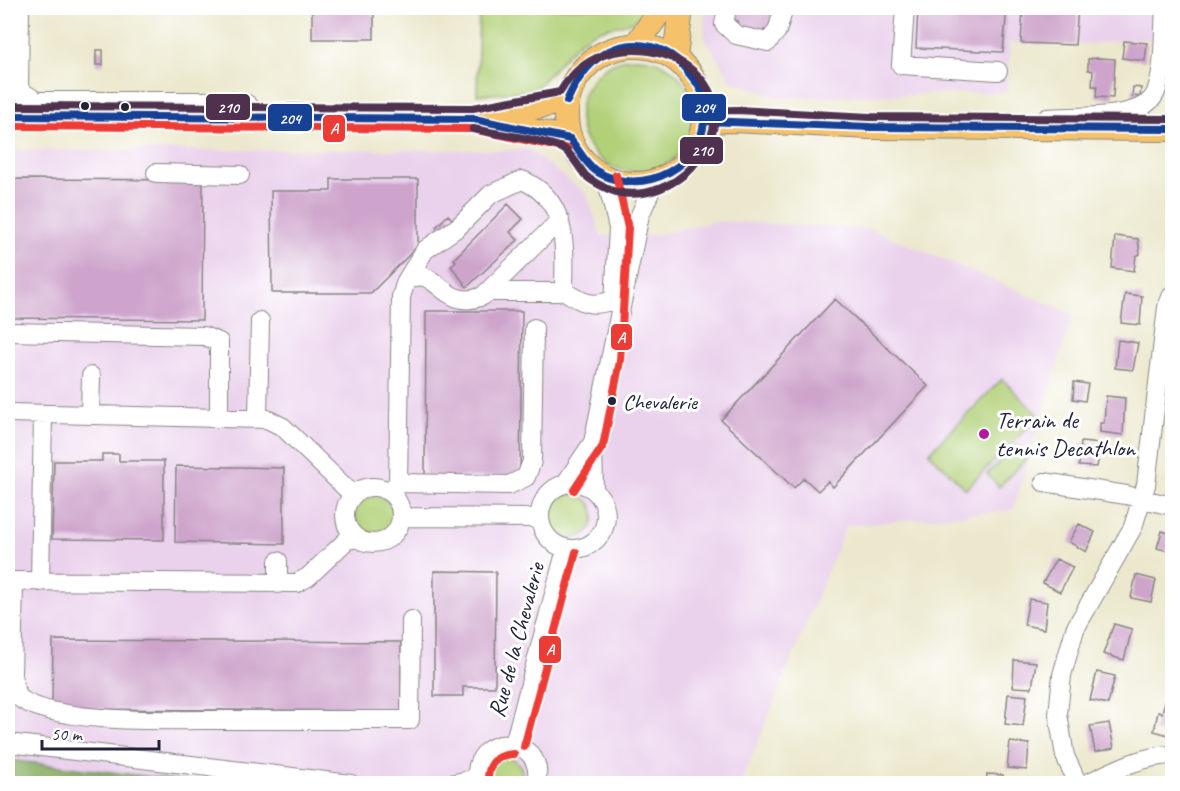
<svg xmlns="http://www.w3.org/2000/svg" width="1180" height="791" viewBox="0 0 1180 791" font-family="Caveat,sans-serif">
  <style>
    .built { fill: #ead1ec }
    .green { fill: #b1d077; stroke: #6a7959; stroke-width: 1.5 }
    .forest { fill: #8cb268; stroke: #576a52; stroke-width: 1.5 }
    .building { fill: #cea4cc }
    .lines { fill: none; stroke-linecap: round; stroke-linejoin: round }
    .minor-casing { stroke: #878584; stroke-width: 20 }
    .major-casing { stroke: #878584; stroke-width: 26 }
    .minor { stroke: #fff; stroke-width: 18 }
    .major { stroke: #f5c16b; stroke-width: 24 }
    .bus-1-casing { stroke: #fff; stroke-width: 12 }
    .bus-2-casing { stroke: #fff; stroke-width: 12 }
    .bus-3-casing { stroke: #fff; stroke-width: 12 }
    .bus-1 { stroke: #164194; stroke-width: 8 }
    .bus-2 { stroke: #ed3b36; stroke-width: 8 }
    .bus-3 { stroke: #4f304e; stroke-width: 8 }
    .bus-dot { fill: #22223b; stroke: #fff; stroke-width: 2 }
    .poi-dot { fill: #b5179e; stroke: #fff; stroke-width: 2 }
    .labels { text-anchor: middle; stroke-width: 6; stroke-linejoin: round; paint-order: stroke }
    .bus-label { font-size: 22px; fill: #22223b; stroke: #fff; text-anchor: start }
    .poi-label { font-size: 24px; fill: #22223b; stroke: #fff; text-anchor: start }
    .street-label { font-size: 24px; fill: #22223b; stroke: #fff }
    .line-badge { stroke: #fff; stroke-width: 2 }
    .badge-label { font-size: 16px; text-anchor: middle; font-weight: bold; fill: #fff }
  </style>
  <rect width="100%" height="100%" fill="#fff"/>
  <filter id="ink" filterUnits="userSpaceOnUse"><feTurbulence type="fractalNoise" baseFrequency=".0167" numOctaves="2"/><feDisplacementMap in="SourceGraphic" scale="12" xChannelSelector="R" yChannelSelector="G"/><feConvolveMatrix kernelMatrix="1 2 1 2 8 2 1 2 1" color-interpolation-filters="sRGB"/></filter>
  <filter id="wash" filterUnits="userSpaceOnUse"><feTurbulence type="fractalNoise" baseFrequency=".008" numOctaves="4" result="noise"/><feDisplacementMap in="SourceGraphic" scale="24" xChannelSelector="R" yChannelSelector="G"/><feGaussianBlur stdDeviation="1.35" result="paint"/><feColorMatrix in="noise" values="0 0 0 0 0 0 0 0 0 0 0 0 0 0 0 0 0 1.4 0 .05"/><feComposite in="paint" operator="in"/></filter>
  <g filter="url(#wash)">
    <rect width="100%" height="100%" fill="#ece8cd"/>
    <path class="built" d="M705 8H1172V40L1144 39 1075 45 1010 42 1007 92 779 98 731 80 704 36Z
      M8 150H529L587 194 601 236 655 235 718 221 871 229 1073 314 1013 510 846 526 741 783 203 784 8 760Z"/>
    <path class="green" d="M479 8H646C634 31 608 22 589 35 567 49 553 74 532 91L477 95Z
      M580 115a57 57 0 1 1 114 0a57 57 0 1 1-114 0Z
      M1002 379 1039 416 966 489 929 453Z
      M1017 444 1029 456 999 487 987 474Z
      M550 516a22 22 0 1 1 44 0a22 22 0 1 1-44 0Z
      M352 516a21 21 0 1 1 42 0a21 21 0 1 1-42 0Z
      M500 758C517 755 526 768 520 783H492L489 770Z"/>
    <path class="forest" d="M8 760 203 783H8Z"/>
    <g id="blocks">
      <path class="building" d="M312 8H374V39H312Z
        M734 8H780L772 32 764 30 761 38 735 29 738 21 731 19Z
        M918 8H1007L1003 52 916 48Z
        M1023 8H1078L1075 45 1021 43Z
        M1124 41 1147 43 1145 61 1122 58Z
        M96 50H103V65H96Z
        M1098 58 1115 59 1113 98 1096 97 1097 86H1092L1093 71 1088 70V59Z
        M1133 87 1141 88 1140 97 1132 96Z
        M8 179 203 180 202 320 8 318Z
        M331 179H418V246L371 293H272L271 191H331Z
        M508 204 523 219 510 232 518 240 467 287 451 266 456 261 454 259Z
        M448 215 453 220 441 232 436 227Z
        M1115 236 1138 239 1140 254 1136 256 1134 271 1112 268Z
        M1125 294 1142 296 1140 325 1121 323Z
        M835 299 928 386 833 487 828 481 818 491 804 478 794 488 721 420Z
        M426 311H522L520 476 425 477Z
        M1118 340 1138 343 1133 370 1115 368Z
        M1074 382 1088 384 1085 401 1073 399Z
        M1106 396 1125 398 1123 435 1100 432V423H1104Z
        M1081 442 1101 444 1097 467 1079 466Z
        M102 454H119V461H164V540L52 539 54 461H102Z
        M176 466 284 468V544L175 542Z
        M1079 524 1095 532 1086 552 1069 542Z
        M1162 531 1172 534V552L1157 548Z
        M1056 559 1073 567 1060 592 1043 583Z
        M434 571 496 572 495 687H463V696H434Z
        M1136 575 1156 580 1151 602 1131 598Z
        M1029 599 1047 602 1044 629 1024 625Z
        M1114 624 1132 629 1124 660 1103 654Z
        M53 640 401 642V711L79 709 52 705Z
        M1014 660 1036 662 1032 688 1013 687Z
        M1097 672 1115 676 1108 704 1090 700Z
        M1008 694 1027 696 1023 726 1005 724Z
        M1167 694 1172 695V736L1154 731 1158 712 1162 713Z
        M1109 723 1114 748 1095 752 1090 726Z
        M1010 742 1029 744 1027 770 1007 768Z
        M987 774 1003 775 1002 784H986Z"/>
    </g>
  </g>
  <g filter="url(#ink)">
    <use href="#blocks" fill-opacity="0" stroke="#878584" stroke-width="1.5"/>
    <g class="lines">
      <g class="minor-casing">
        <path id="minor" d="M20 8 19 90 37 101
          M727 8 724 24 736 35 768 42 777 31 784 8
          M905 8 901 65 998 71
          M13 116 37 101H231L247 104 262 118
          M1047 118C1076 115 1144 122 1156 92 1165 67 1163 33 1165 8
          M156 173 240 175
          M606 177 618 228 614 303
          M563 290C581 302 593 309 614 299
          M490 292H557L564 288C565 246 568 199 522 180L491 194 458 227 425 250 406 281C437 261 441 313 483 296L560 220
          M8 332 204 336 219 342V416
          M8 413 267 419 283 427 353 495
          M90 414 91 376
          M258 417 260 321
          M1044 482 1126 495 1172 506
          M540 516a33 33 0 1 1 66 0a33 33 0 1 1-66 0Z
          M398 483 509 485 526 477 532 461 534 328
          M565 484 593 442
          M345 515a28 28 0 1 1 56 0a28 28 0 1 1-56 0Z
          M594 490 593 442 597 423 640 215 655 181
          M389 491 398 483 401 297 406 281
          M402 517 540 518
          M8 581 297 583 308 577 347 540 355 538
          M14 581 12 676 18 697C56 727 189 719 240 720 296 720 353 720 410 720L411 620
          M40 582 43 414
          M278 584V561
          M8 743 351 784
          M514 744 566 549
          M451 784 477 778
          M478 784C467 731 548 732 536 784
          M1078 784 1065 756 1058 714 1062 675 1075 629 1133 527 1146 485 1167 307 1172 295
          M1086 784C1114 770 1141 756 1172 755"/>
      </g>
      <g class="major-casing">
        <path id="major" d="M636 45 662 8
          M566 115a69 69 0 1 1 138 0a69 69 0 1 1-138 0Z
          M675 57 681 8
          M8 116 474 119 567 101
          M484 121 570 139
          M705 121 735 120 870 127 1172 129"/>
      </g>
      <use href="#minor" class="minor"/>
      <use href="#major" class="major"/>
      <g class="bus-1-casing">
        <path id="bus-1" d="M567 101C579 73 599 47 633 45 654 44 676 54 688 72 692 77 698 84 701 90 703 95 703 103 704 108 710 165 642 200 596 171 586 164 578 149 570 139
          M8 116 474 119 570 139
          M705 121 870 127 1172 129"/>
      </g>
      <g class="bus-2-casing">
        <path id="bus-2" d="M8 126 473 129 568 149
          M574 490 603 446 620 361 628 228 616 175
          M524 747 576 552
          M488 783C487 764 496 755 514 754"/>
      </g>
      <g class="bus-3-casing">
        <path id="bus-3" d="M8 106 473 108 560 92C614 0 775 74 691 168 674 186 647 197 621 193 612 192 592 182 585 175 579 168 571 152 562 148 535 138 501 135 473 129
          M705 111 736 110 870 117 1172 119"/>
      </g>
      <use href="#bus-1" class="bus-1"/>
      <use href="#bus-2" class="bus-2"/>
      <use href="#bus-3" class="bus-3"/>
    </g>
  </g>
  <g class="bus-dot">
    <circle cx="85" cy="106" r="5"/>
    <circle cx="125" cy="107" r="5"/>
    <circle cx="612" cy="401" r="5"/>
  </g>
  <circle class="poi-dot" cx="984" cy="434" r="6"/>
  <g class="labels">
    <g class="bus-label">
      <text x="623" y="409">Chevalerie</text>
    </g>
    <g class="poi-label">
      <text x="996" y="428">Terrain de<tspan x="996" dy="28">tennis Decathlon</tspan></text>
    </g>
    <g class="street-label">
      <text transform="translate(516 640) rotate(-75)" y="8">Rue de la Chevalerie</text>
    </g>
  </g>
  <g class="line-badge">
    <rect x="205" y="93" width="46" height="28" rx="6" fill="#4f304e"/>
    <rect x="681" y="93" width="46" height="29" rx="6" fill="#164194"/>
    <rect x="267" y="103" width="46" height="29" rx="6" fill="#164194"/>
    <rect x="322" y="114" width="24" height="29" rx="6" fill="#ed3b36"/>
    <rect x="679" y="136" width="45" height="29" rx="6" fill="#4f304e"/>
    <rect x="610" y="323" width="23" height="28" rx="6" fill="#ed3b36"/>
    <rect x="538" y="635" width="24" height="29" rx="6" fill="#ed3b36"/>
  </g>
  <g class="badge-label">
    <text x="228" y="113">210</text>
    <text x="704" y="113">204</text>
    <text x="290" y="124">204</text>
    <text x="334" y="134">A</text>
    <text x="702" y="156">210</text>
    <text x="621" y="343">A</text>
    <text x="550" y="655">A</text>
  </g>
  <rect width="1180" height="791" fill="none" stroke="#fff" stroke-width="30"/>
  <path d="M42 740v9h117v-9" fill="none" stroke="#22223b" stroke-width="3"/>
  <text x="51" y="740" font-size="18" fill="#22223b" stroke="#ffffff" stroke-width="4.5" paint-order="stroke">50 m</text>
</svg>
